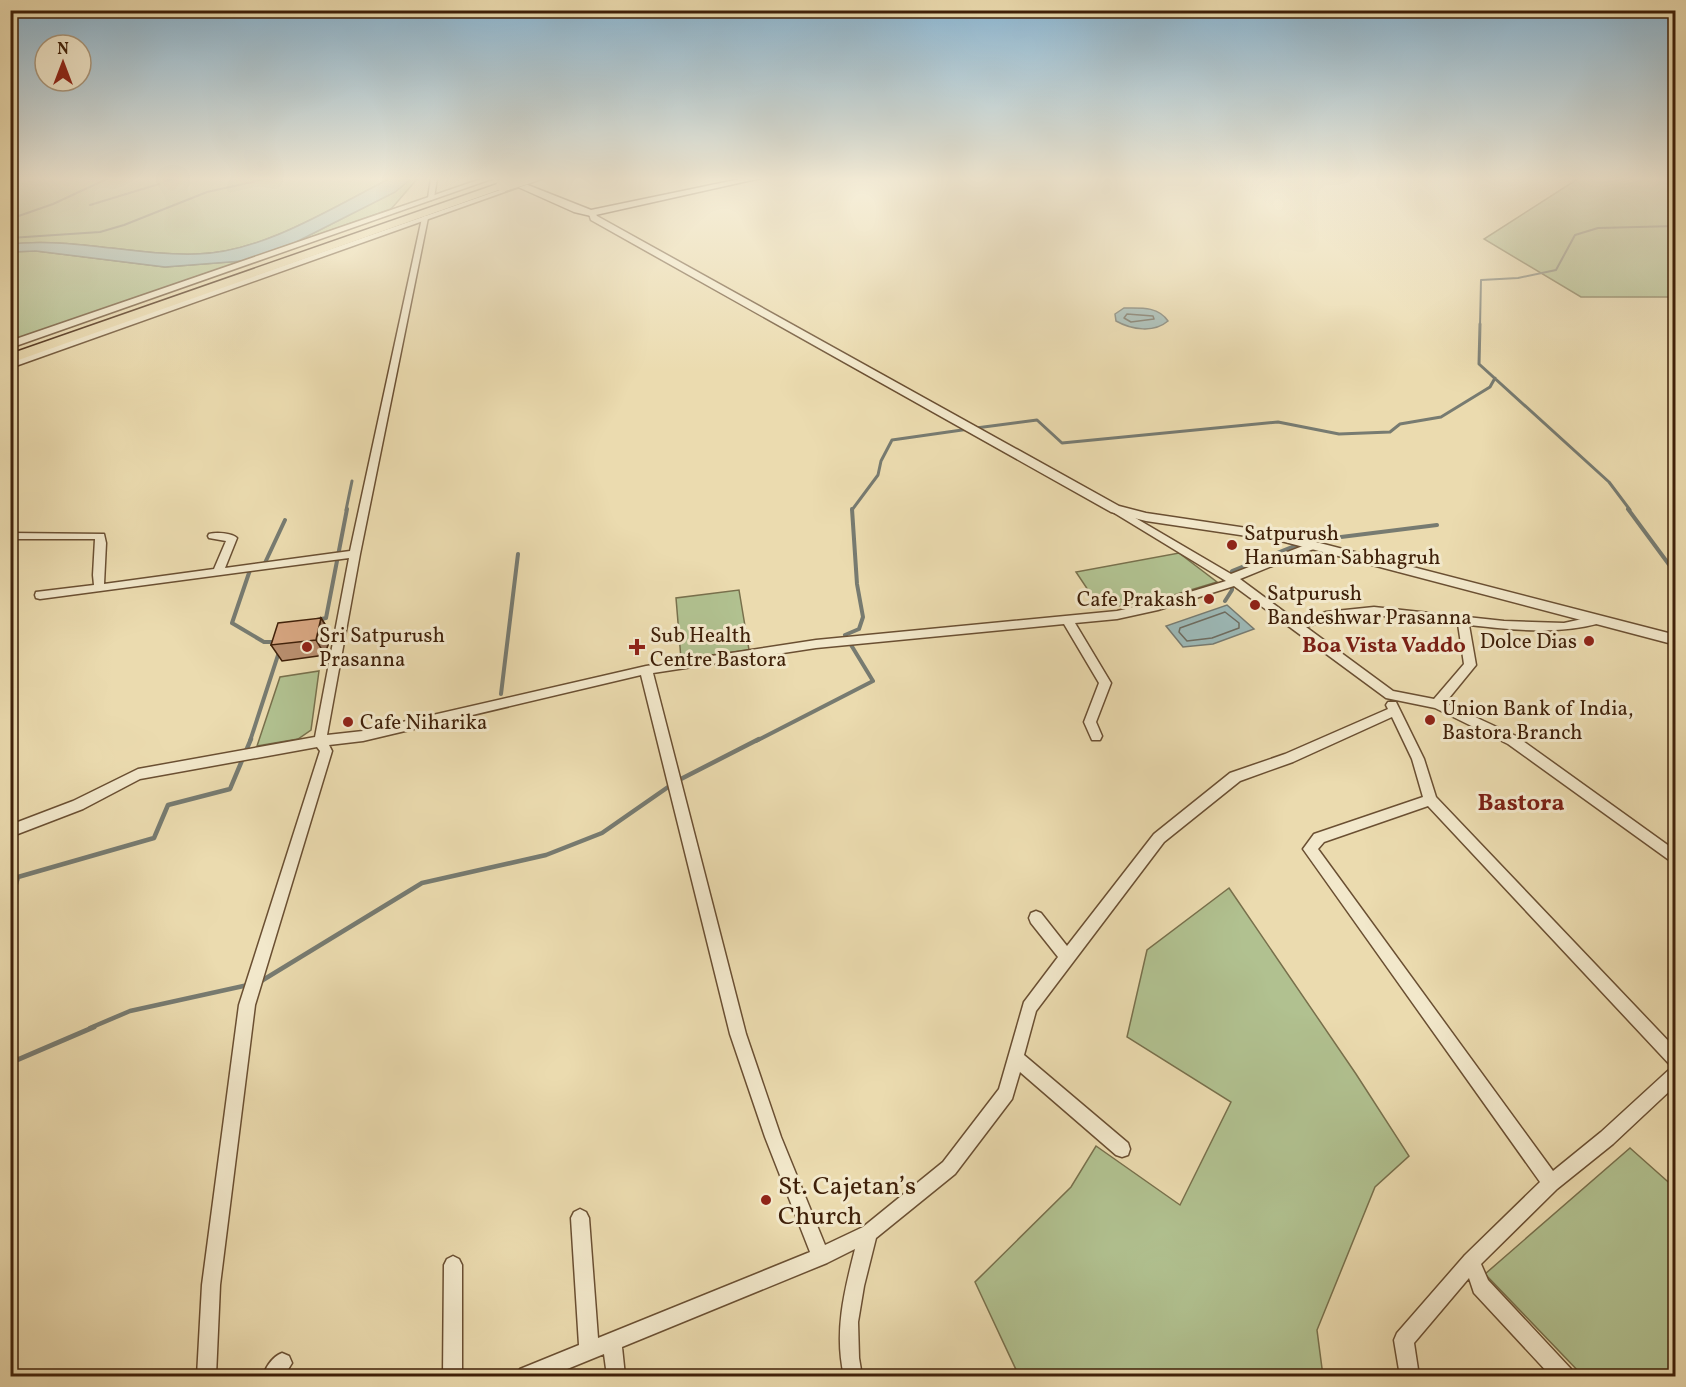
<svg xmlns="http://www.w3.org/2000/svg" width="1686" height="1387" viewBox="0 0 1686 1387" font-family="Vollkorn,serif">
  <style>
    .green { fill: #b1c190; stroke: #78704c; stroke-width: 1.5 }
    .water { fill: #9cb8b6; stroke: #777b71; stroke-width: 1.5 }
    .lines { fill: none; stroke-linecap: round; stroke-linejoin: round }
    .shore { stroke: #6e6c60; stroke-width: 1.5 }
    .stream-far4 { stroke: #777b71; stroke-width: 2 }
    .stream-far3 { stroke: #777b71; stroke-width: 3 }
    .stream-far2 { stroke: #777b71; stroke-width: 4 }
    .stream-far1 { stroke: #777b71; stroke-width: 4.5 }
    .stream { stroke: #777b71; stroke-width: 5 }
    .minor-casing { stroke: #6a4f32; stroke-width: 3 }
    .tertiary-casing { stroke: #6a4f32; stroke-width: 3 }
    .secondary-casing { stroke: #3f2009; stroke-width: 3 }
    .trunk-casing { stroke: #3f2009; stroke-width: 3 }
    .minor { fill: #f2e8cb; fill-rule: evenodd }
    .tertiary { fill: #f2e8cb; fill-rule: evenodd }
    .secondary { fill: #f2e8cb; fill-rule: evenodd }
    .trunk { fill: #ebdbaf; fill-rule: evenodd }
    .trunk-bridge-casing { stroke: #3f2009; stroke-width: 14; stroke-linecap: butt }
    .trunk-bridge { stroke: #ebdbaf; stroke-width: 13 }
    .wall { fill: #b98f6f; stroke: #3f2009; stroke-width: 1.5 }
    .shaded-wall { fill: #96745a; stroke: #3f2009; stroke-width: 1.5 }
    .building { fill: #d7a681; stroke: #3f2009; stroke-width: 1.5 }
    .poi-dot { fill: #8f2418; stroke: #f2e8cb; stroke-width: 2 }
    .labels { text-anchor: middle; stroke-width: 6; stroke-linejoin: round; paint-order: stroke }
    .poi-label { font-size: 21px; fill: #3f2009; stroke: #f2e8cb; text-anchor: start }
    .neighbourhood-label { font-size: 22px; font-weight: bold; fill: #7a1f14; stroke: #f2e8cb }
    .quarter-label { font-size: 24px; font-weight: bold; fill: #7a1f14; stroke: #f2e8cb }
    .near-poi-label { font-size: 26px; fill: #3f2009; stroke: #f2e8cb; text-anchor: start }
  </style>
  <rect width="100%" height="100%" fill="#ebdbaf"/>
  <filter id="stains"><feTurbulence type="fractalNoise" baseFrequency=".00333" numOctaves="4"/><feColorMatrix values="0 0 0 0 .2 0 0 0 0 .09 0 0 0 0 .02 0 0 0 .5 -.17"/></filter>
  <radialGradient id="worn" r=".72"><stop offset=".6" stop-color="#630" stop-opacity="0"/><stop offset="1" stop-color="#630" stop-opacity=".3"/></radialGradient>
  <path class="green" d="M11 178H388L387 180C332 208 261 253 197 254 135 256 73 237 11 244L10 222 16 220 11 218Z
    M412 178H418L391 209 294 243 394 192Z
    M1579 178H1675V297H1581L1484 239Z
    M36 251 165 267 242 261 11 342 10 252Z
    M1179 553 1217 582 1151 602 1100 608 1076 572Z
    M739 590 749 650 681 659 676 598Z
    M319 671 311 730 298 739 257 746 280 677Z
    M1229 888 1356 1074 1409 1156 1375 1187 1317 1330 1323 1376H1019L975 1282 1071 1187 1096 1146 1180 1205 1231 1102 1127 1037 1147 950Z
    M1630 1148 1675 1188V1376H1583L1485 1274Z"/>
  <path class="water" d="M388 178H412L395 192 294 243 242 261 165 267 36 251 11 252 10 244C72 237 135 256 197 254 261 253 332 208 387 180Z
    M1124 308C1140 308 1158 306 1168 321 1154 333 1132 330 1116 321L1115 314Z
    M1227 605 1254 629 1213 644 1183 647 1166 626Z"/>
  <g class="lines">
    <path class="shore" d="M1127 314 1153 316 1154 319 1131 322 1124 318Z
      M1225 612 1239 623V628L1212 638 1187 641 1179 632 1180 628Z"/>
    <path class="stream-far4" d="M166 181 177 178
      M90 205 159 184
      M10 219 53 204 109 178
      M10 238 100 232 124 225 207 192 270 178
      M1480 326 1481 280 1518 278 1556 270 1575 235 1598 228 1676 226"/>
    <path class="stream-far3" d="M1480 324 1479 364 1609 482 1630 510
      M976 428 1037 420 1062 443 1278 422 1339 434 1390 432 1400 424 1441 417 1490 387 1495 378
      M346 510 352 481
      M852 510 878 475 881 461 892 440 969 429"/>
    <path class="stream-far2" d="M1628 509 1676 574
      M1309 541 1437 525
      M264 565 285 520
      M253 570H250L232 623 264 642H275
      M1225 601 1232 590V571L1302 543
      M317 620 326 618 347 509
      M501 694 518 554
      M250 741 279 652
      M756 741 873 681 845 635 859 629 863 617 857 584 852 509"/>
    <path class="stream-far1" d="M677 781 759 739
      M10 906 18 877 154 838 168 805 230 789 251 739
      M258 983 422 883 546 855 602 833 671 785
      M90 1028 130 1011 248 985"/>
    <path class="stream" d="M10 1063 94 1027"/>
    <g class="minor-casing">
      <path id="minor" d="M431 178H437L434 198 431 200 428 198Z
        M425 216 428 218 360 554 327 735 363 731 646 666 816 640 1117 611 1157 602 1226 581 1111 511 1110 509 1115 506 1231 574 1308 544H1316L1317 546 1316 548 1240 579 1298 622 1326 612 1374 607 1504 621 1564 623 1596 616 1600 617 1602 620 1600 623C1557 635 1513 630 1469 625L1476 665 1445 703 1516 736 1676 851V865L1508 744 1435 708 1386 698 1234 586 1158 610 1117 619 1075 623 1111 683 1096 722 1102 736 1100 740H1092L1084 722 1099 683 1064 624 816 648 653 673 746 1034 781 1137 825 1245 863 1227 943 1162 999 1089 1024 1002 1058 957 1031 923 1029 918 1031 913 1036 911 1041 913 1067 946 1154 834 1230 773 1285 754 1388 709 1386 705 1388 702H1396L1424 759 1436 797 1676 1049V1085L1613 1144 1557 1189 1481 1264 1488 1280 1571 1369 1573 1376H1551L1474 1293 1469 1278 1414 1343 1419 1376H1400L1394 1340 1397 1333 1465 1255 1540 1182 1303 849 1314 834 1423 797 1412 759 1392 717 1293 762 1240 781 1164 842 1036 1011 1024 1055 1128 1143 1130 1149 1128 1155 1122 1157 1116 1155 1020 1072 1012 1099 955 1174 876 1238 864 1286 858 1322 859 1358 862 1376H844C834 1333 844 1292 855 1249L827 1263 622 1347 625 1376H607L604 1354 550 1376H518L520 1369 579 1345 571 1218 574 1212 580 1209 586 1212 589 1218 598 1338 810 1252 765 1137 730 1034 641 675 363 741 329 745 332 751 255 1005 220 1285 216 1376H197L202 1285 239 1005 320 751 317 747 140 779 83 809 10 837V825L73 801 138 769 315 737 349 558 40 599 36 598 35 595 36 592 94 585 93 575 95 539H10V533L104 534 106 543 104 584 214 569 226 541 209 538 208 536 209 534C217 532 232 533 237 538L225 568 350 551 422 218ZM1374 615 1458 624 1464 664 1434 699 1393 691 1306 627 1327 620ZM1428 806 1672 1067 1601 1132 1553 1171 1318 849 1324 842Z
        M453 1256 459 1259 462 1265V1376H443L444 1265 447 1259Z
        M282 1353 289 1356 292 1363 284 1376H263C266 1367 272 1357 282 1353Z"/>
    </g>
    <g class="tertiary-casing">
      <path id="tertiary" d="M484 178H494L10 348V341Z
        M534 178H544L10 368V361Z
        M588 211H594L597 216 1119 506 1146 513 1281 533 1676 635V645L1281 541 1146 521 1111 512 591 220Z"/>
    </g>
    <g class="secondary-casing">
      <path id="secondary" d="M498 178H510L591 210 745 178H761L591 216 574 212Z"/>
    </g>
    <g class="trunk-casing">
      <path id="trunk" d="M503 182 509 185 507 187 10 363V354Z"/>
    </g>
    <use href="#minor" class="minor"/>
    <use href="#tertiary" class="tertiary"/>
    <use href="#secondary" class="secondary"/>
    <use href="#trunk" class="trunk"/>
    <g class="trunk-bridge-casing">
      <path id="trunk-bridge" d="M503 185 525 178"/>
    </g>
    <use href="#trunk-bridge" class="trunk-bridge"/>
  </g>
  <path class="wall" d="M321 618 331 634 325 655 282 661 271 645Z"/>
  <path class="shaded-wall" d="M321 618 331 634 325 655 316 640Z"/>
  <path class="building" d="M321 618 316 640 271 645 278 623Z"/>
  <linearGradient id="sky" x2="0" y2="1"><stop stop-color="#89b6d4"/><stop offset="0.48" stop-color="#f6efdb"/><stop offset="1" stop-color="#f6efdb" stop-opacity="0"/></linearGradient>
  <rect width="1686" height="372" fill="url(#sky)"/>
  <g class="poi-dot">
    <circle cx="1232" cy="545" r="6"/>
    <circle cx="1209" cy="599" r="6"/>
    <circle cx="1255" cy="605" r="6"/>
    <circle cx="1589" cy="641" r="6"/>
    <circle cx="307" cy="647" r="6"/>
    <path d="M634 638h6v6h6v6h-6v6h-6v-6h-6v-6h6z"/>
    <circle cx="1430" cy="720" r="6"/>
    <circle cx="348" cy="722" r="6"/>
    <circle cx="766" cy="1200" r="6"/>
  </g>
  <g class="labels">
    <g class="poi-label">
      <text x="1244" y="540">Satpurush<tspan x="1244" dy="24">Hanuman Sabhagruh</tspan></text>
      <text x="1267" y="600">Satpurush<tspan x="1267" dy="24">Bandeshwar Prasanna</tspan></text>
      <text x="1197" y="606" text-anchor="end">Cafe Prakash</text>
      <text x="319" y="642">Sri Satpurush<tspan x="319" dy="24">Prasanna</tspan></text>
      <text x="650" y="642">Sub Health<tspan x="650" dy="24">Centre Bastora</tspan></text>
      <text x="1577" y="648" text-anchor="end">Dolce Dias</text>
      <text x="1442" y="715">Union Bank of India,<tspan x="1442" dy="24">Bastora Branch</tspan></text>
      <text x="360" y="729">Cafe Niharika</text>
    </g>
    <g class="neighbourhood-label">
      <text x="1384" y="652">Boa Vista Vaddo</text>
    </g>
    <g class="quarter-label">
      <text x="1521" y="810">Bastora</text>
    </g>
    <g class="near-poi-label">
      <text x="778" y="1194">St. Cajetan’s<tspan x="778" dy="30">Church</tspan></text>
    </g>
  </g>
  <rect width="1686" height="1387" fill="none" stroke="#ebdbaf" stroke-width="36"/>
  <rect x="12" y="12" width="1662" height="1363" fill="none" stroke="#3f2009" stroke-width="3"/>
  <rect x="18" y="18" width="1650" height="1351" fill="none" stroke="#3f2009" stroke-width="1.5"/>
  <g transform="translate(63 63)"><circle r="28" fill="#f2e8cb" stroke="#aa987d" stroke-width="1.5"/>
  <path d="M0-4.5L10 22L0 15L-10 22Z" fill="#8f2418"/>
  <text y="-9" font-size="16" font-weight="bold" text-anchor="middle" fill="#3f2009">N</text>
  </g>
  <rect width="100%" height="100%" filter="url(#stains)"/>
  <rect width="100%" height="100%" fill="url(#worn)"/>
</svg>
